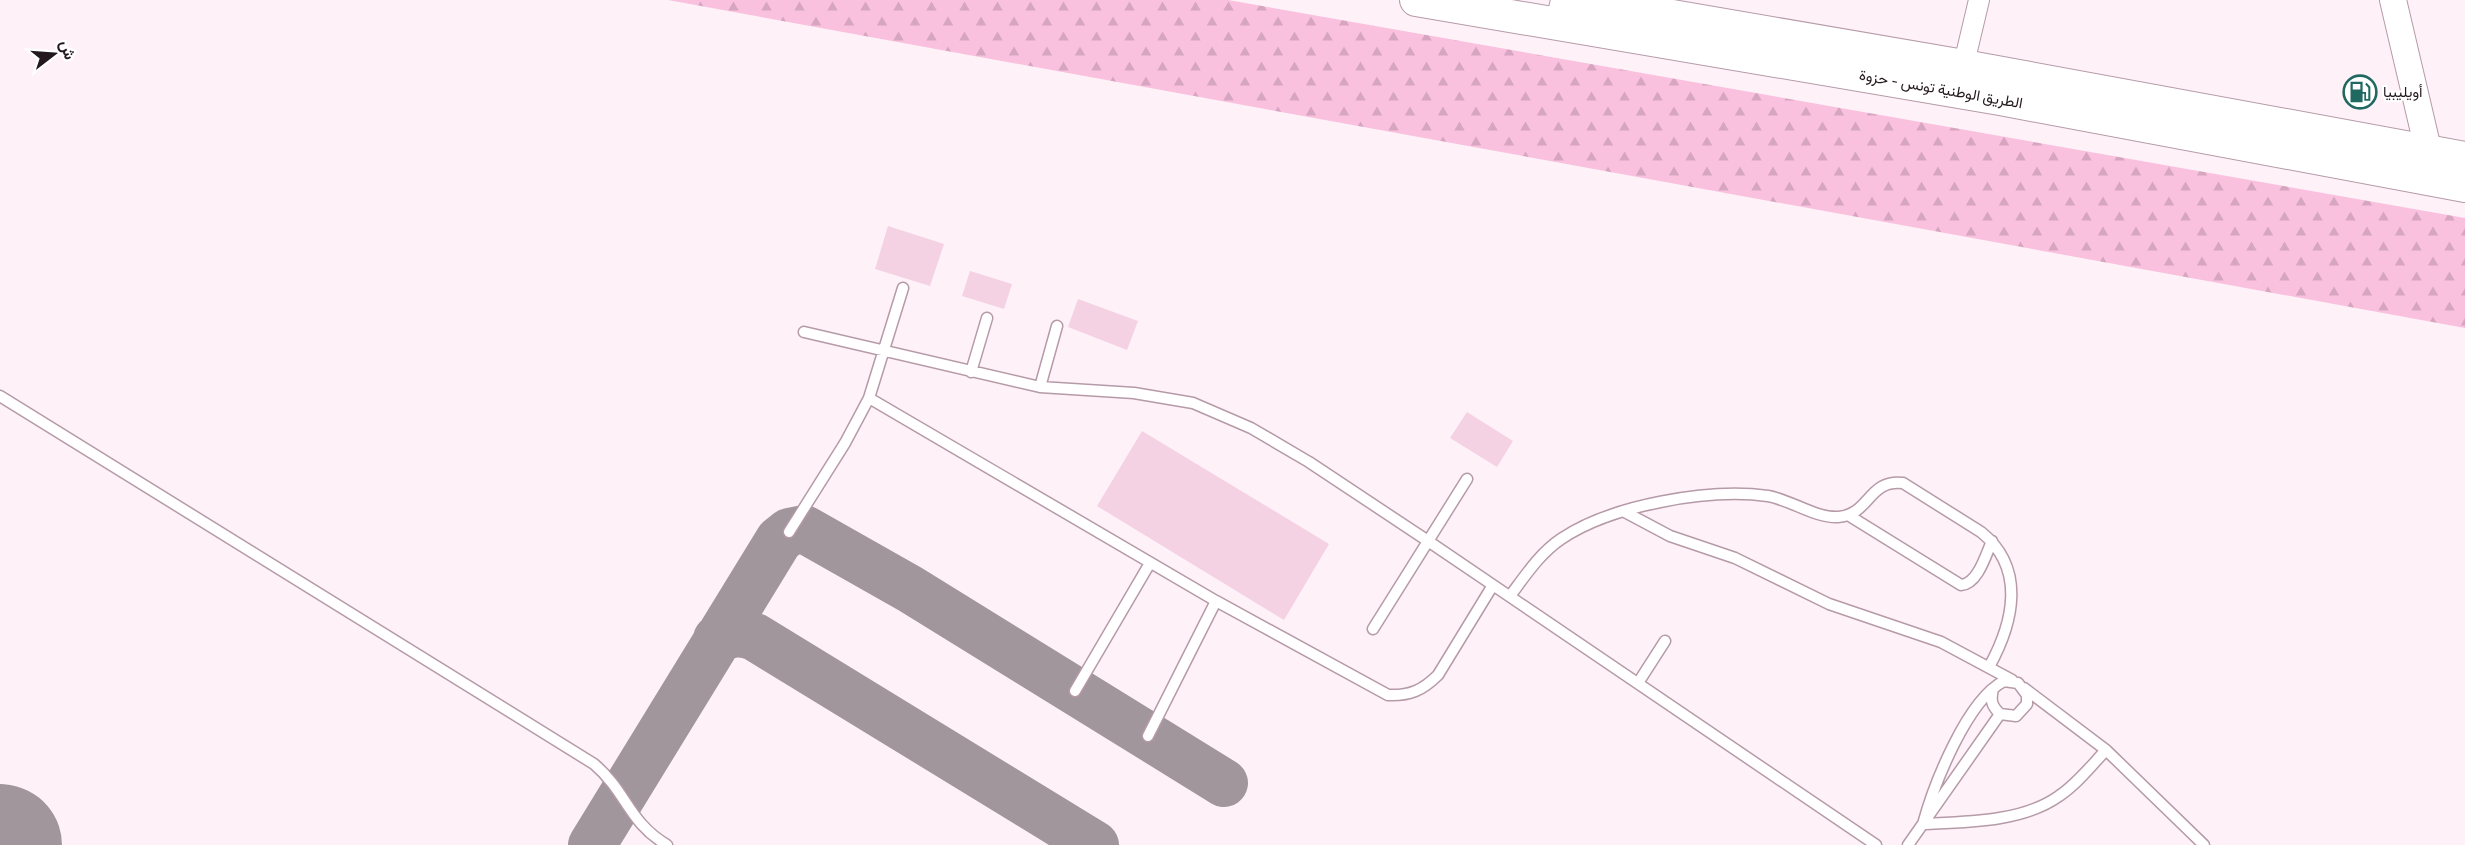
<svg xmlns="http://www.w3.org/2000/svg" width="2465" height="845" viewBox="0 0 2465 845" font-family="'Titillium Web',Vazirmatn,sans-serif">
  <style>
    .forest { fill: url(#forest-firs) }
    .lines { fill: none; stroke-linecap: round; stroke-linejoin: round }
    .taxiway { stroke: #a1969c; stroke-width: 48 }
    .runway { stroke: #a1969c; stroke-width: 120 }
    .building { fill: #f5d2e3 }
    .service-casing { stroke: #b69aa8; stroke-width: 13 }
    .minor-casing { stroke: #b69aa8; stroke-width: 22 }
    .tertiary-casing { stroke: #b69aa8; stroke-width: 28 }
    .primary-casing { stroke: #b69aa8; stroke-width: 34 }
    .service { stroke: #fff; stroke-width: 10 }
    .minor { stroke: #fff; stroke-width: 20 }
    .tertiary { stroke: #fff; stroke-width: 26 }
    .primary { stroke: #fff; stroke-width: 32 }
    .labels { text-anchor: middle; stroke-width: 4.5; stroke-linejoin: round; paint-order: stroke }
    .street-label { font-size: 15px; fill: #22181d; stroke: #fff }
    .poi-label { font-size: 15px; fill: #22181d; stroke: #fff; text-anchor: start }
  </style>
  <defs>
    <pattern id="forest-firs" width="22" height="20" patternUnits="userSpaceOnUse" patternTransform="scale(1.5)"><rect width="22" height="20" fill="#fac1df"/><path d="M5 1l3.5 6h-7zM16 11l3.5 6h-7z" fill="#d6a5bf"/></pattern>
  </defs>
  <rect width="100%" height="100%" fill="#fef1f8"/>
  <path class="forest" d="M668 0H1228L2465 218V328Z"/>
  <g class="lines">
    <path class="taxiway" d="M717 639C732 633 740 631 755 637L1095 845
      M592 845 779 540 789 532 804 529 910 589 1224 783"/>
    <path class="runway" d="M0 844 2 845"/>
  </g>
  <path class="building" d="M888 226 944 244 930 286 875 269Z
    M970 271 1012 284 1004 309 962 296Z
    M1078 299 1138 321 1127 350 1068 327Z
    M1467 412 1513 441 1497 467 1450 438Z
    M1142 431 1329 544 1284 620 1097 506Z"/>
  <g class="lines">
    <g class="service-casing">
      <path id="service" d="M804 332 1040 387 1134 393 1193 403 1251 428 1309 462 1428 541 1876 845
        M971 372 987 318
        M1040 387 1057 326
        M0 396 594 764C627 792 628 822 667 845
        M869 398 1216 601 1388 695C1410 696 1423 690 1438 675L1493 585
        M1623 511 1670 536 1735 558 1829 604 1941 642 2012 680
        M1848 515 1961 585C1978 584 1986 554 1992 541
        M789 532 845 443 869 398 903 288
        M1510 596C1525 576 1540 553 1561 539 1611 505 1709 488 1768 496 1791 500 1815 518 1838 517 1870 515 1868 479 1903 483L1981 532C2026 568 2014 622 1989 667
        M1373 629 1467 479
        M1638 683 1665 641
        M2024 688 2106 750 2204 845
        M1075 691 1150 563
        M1148 736 1216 601
        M1923 824C1934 784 1967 700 2004 681L2018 683 2027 695V704L2016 716 2000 714C1992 706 1990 701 1993 689
        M1923 824C1966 822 2023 822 2059 796 2077 784 2091 766 2106 750
        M1908 845 2000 714"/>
    </g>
    <g class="minor-casing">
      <path id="minor" d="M1556 22 1561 0
        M1961 76 1979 0"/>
    </g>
    <g class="tertiary-casing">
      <path id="tertiary" d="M2393 0 2432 166"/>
    </g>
    <g class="primary-casing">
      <path id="primary" d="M1416 0 2000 99 2465 186
        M1579 0 1964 66 2465 158"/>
    </g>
    <use href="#service" class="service"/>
    <use href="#minor" class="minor"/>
    <use href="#tertiary" class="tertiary"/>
    <use href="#primary" class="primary"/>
  </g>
  <defs>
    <g id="fuel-ring" transform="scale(1.725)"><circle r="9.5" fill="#fff" stroke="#1f6961" stroke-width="1.5"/><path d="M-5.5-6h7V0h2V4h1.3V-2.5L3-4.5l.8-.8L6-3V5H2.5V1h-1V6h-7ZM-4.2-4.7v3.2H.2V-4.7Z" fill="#1f6961"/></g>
  </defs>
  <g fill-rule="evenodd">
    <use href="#fuel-ring" x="2360" y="92"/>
  </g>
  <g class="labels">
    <g class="street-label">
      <text transform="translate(1941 89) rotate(10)" y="5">الطريق الوطنية تونس - حزوة</text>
    </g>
    <g class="poi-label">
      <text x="2383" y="97">أويليبيا</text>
    </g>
  </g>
  <g transform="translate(54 54) rotate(73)" stroke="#ffffff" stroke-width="4.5" paint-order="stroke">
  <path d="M0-4.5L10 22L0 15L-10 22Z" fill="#22181d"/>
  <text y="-9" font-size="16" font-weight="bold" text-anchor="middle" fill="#22181d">ش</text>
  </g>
</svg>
